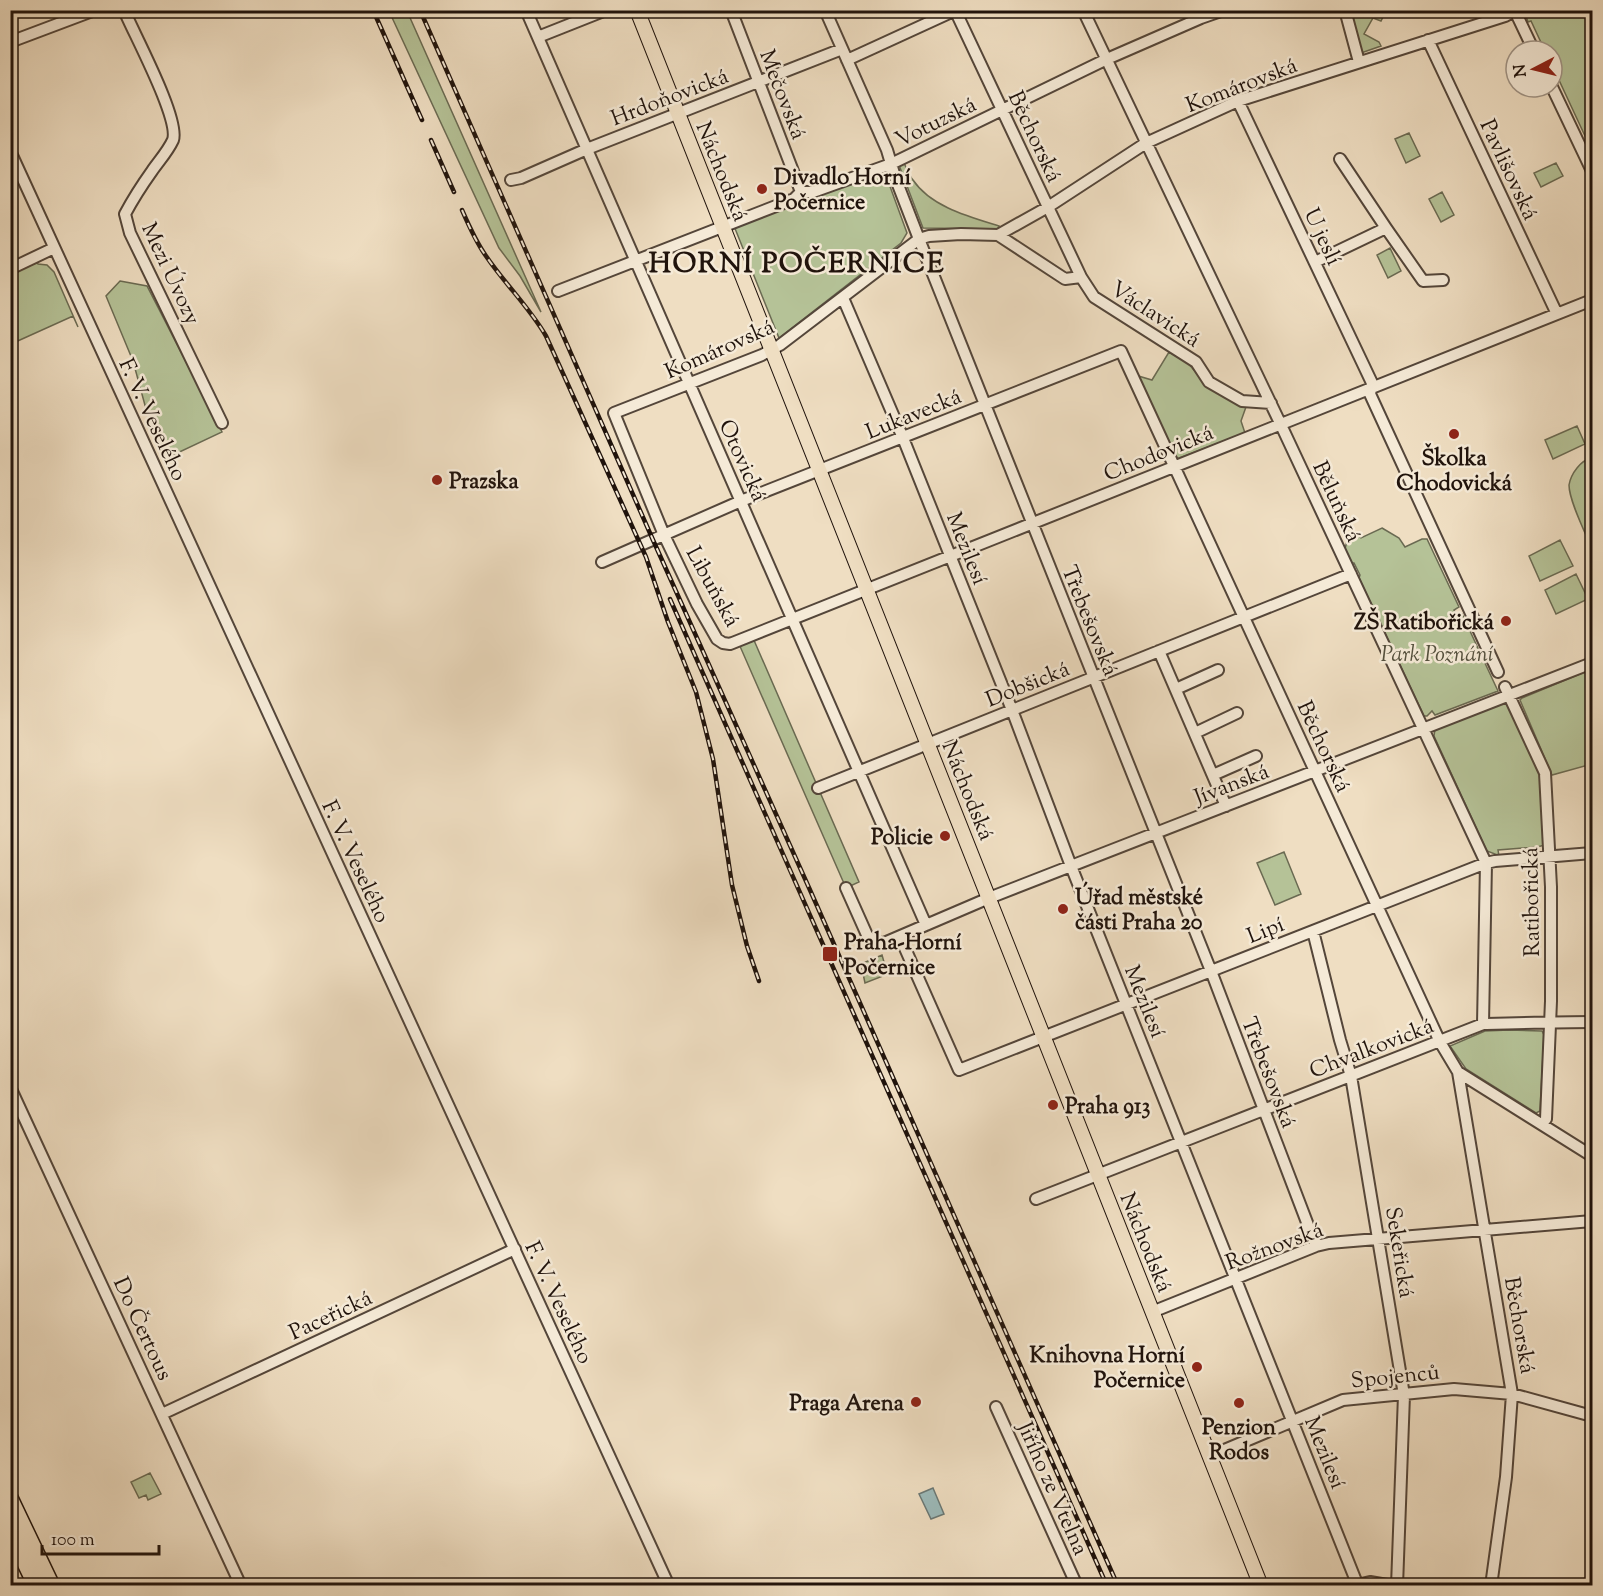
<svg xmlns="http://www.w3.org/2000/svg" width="1603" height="1596" viewBox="0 0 1603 1596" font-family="'Sorts Mill Goudy',serif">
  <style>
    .green { fill: #b5c297; stroke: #6a6a52; stroke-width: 1.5 }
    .water { fill: #9cbbbb; stroke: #6a7875; stroke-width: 1.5 }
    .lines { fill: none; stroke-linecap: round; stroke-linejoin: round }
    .minor-casing { stroke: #54463a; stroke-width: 14 }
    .major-casing { stroke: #20130c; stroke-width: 16 }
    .highway-casing { stroke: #20130c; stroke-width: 18 }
    .minor { stroke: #f5ead7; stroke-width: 10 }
    .major { stroke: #efdec2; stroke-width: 14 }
    .highway { stroke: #efdec2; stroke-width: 15 }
    .rail-casing { stroke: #20130c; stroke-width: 4.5 }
    .rail { stroke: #f5ead7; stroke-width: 2; stroke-dasharray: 7; stroke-linecap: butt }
    .poi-dot { fill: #8f2418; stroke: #f5ead7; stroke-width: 2 }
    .labels { text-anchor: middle; stroke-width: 5; stroke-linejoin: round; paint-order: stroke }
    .street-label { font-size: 22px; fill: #20130c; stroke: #f5ead7 }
    .poi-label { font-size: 22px; font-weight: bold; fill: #20130c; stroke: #f5ead7; text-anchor: start }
    .park-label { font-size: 22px; font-style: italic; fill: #54503d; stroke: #f5ead7 }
    .district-label { font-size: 28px; font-weight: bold; letter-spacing: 1.5px; fill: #20130c; stroke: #f5ead7 }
  </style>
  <rect width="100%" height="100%" fill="#efdec2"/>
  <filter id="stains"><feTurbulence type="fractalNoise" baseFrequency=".00333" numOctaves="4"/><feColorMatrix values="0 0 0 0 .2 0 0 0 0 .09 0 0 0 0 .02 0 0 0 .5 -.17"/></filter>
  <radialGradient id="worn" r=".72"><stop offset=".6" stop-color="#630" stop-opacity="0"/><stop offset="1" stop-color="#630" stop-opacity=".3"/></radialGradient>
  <path class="green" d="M1526 10 1592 11V151L1552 65V51H1545L1531 21 1528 22 1525 13Z
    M389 11H407L541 312 520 276 499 248Z
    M1349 11H1394L1385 13 1381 21 1373 18 1364 34 1379 42 1381 46 1361 53Z
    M1409 133 1420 156 1406 163 1395 139Z
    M904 163C907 169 909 175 913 180 931 207 970 217 999 226L998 229 923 228 899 165Z
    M1556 163 1563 176 1541 187 1534 173Z
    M884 170 907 233 901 243 779 338 734 226Z
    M1442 192 1454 215 1441 222 1429 199Z
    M1390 248 1401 271 1388 278 1377 255Z
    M36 261 38 264 47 265 54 272 78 327 73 316 11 344V274Z
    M120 281 147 286 222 432 171 456 146 409 133 361 106 296Z
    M1169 352 1188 363 1204 382 1247 404 1241 421 1245 433 1174 460 1135 375 1152 380Z
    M1577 426 1585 444 1553 459 1545 440Z
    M1592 458V549C1586 534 1569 501 1569 485 1570 479 1573 473 1577 468 1581 463 1586 459 1592 458Z
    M1382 528 1399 538 1405 547 1422 539H1427L1459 607 1454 610 1457 616 1462 614 1498 691 1435 715 1432 711 1427 716H1424L1359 578 1360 575 1354 563H1352L1345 549 1347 541 1346 538 1354 533 1361 538Z
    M1560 540 1573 566 1540 581 1529 556Z
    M1576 574 1588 599 1556 614 1545 590Z
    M753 638 859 882 846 888 739 644Z
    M1592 669V764L1552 775 1520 700 1522 698Z
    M1505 702 1508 704 1542 778 1545 845 1537 847 1498 850 1499 856 1495 857V854L1487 851 1485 847 1434 736 1435 729Z
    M1284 852 1301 894 1275 905 1257 863Z
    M882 955 886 969 883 976 865 983 861 964Z
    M1509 1030 1542 1031 1544 1035 1540 1111 1536 1113 1466 1069 1450 1046 1485 1031Z
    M150 1473 161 1494 148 1500 146 1495 139 1498 131 1482Z"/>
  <path class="water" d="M933 1488 944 1514 931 1519 919 1494Z"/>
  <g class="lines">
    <g class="minor-casing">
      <path id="minor" d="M124 10C134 34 180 119 173 140 168 151 159 161 152 171 142 185 133 199 125 214L130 233 222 423
        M526 10 926 925
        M731 10 801 192
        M825 10 887 150 895 177 919 239 1211 971 1316 1246
        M955 10 1081 277
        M1083 10 1281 425 1486 863 1483 1024
        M1345 10 1359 62
        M1515 11 1534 51
        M538 37 606 10
        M1428 40 1557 314
        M10 42 95 10
        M847 60 956 10
        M1552 87 1592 171
        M1238 101 1372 383 1370 394 1498 672
        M10 151 669 1586
        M1340 159 1386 228 1423 281 1443 280
        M511 180 521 178 587 149 842 49
        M998 235 1048 207 1146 143 1238 101 1505 16 1516 10
        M1315 262 1386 228
        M10 269 54 248
        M558 291 794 199 801 192H813L891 164 1107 59 1201 18 1224 10
        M843 298 903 438 1012 710 1071 866 1358 1586
        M1271 403 1242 401 1209 382 1196 362 1094 297 1081 277 1065 279 998 235 961 234 929 236 919 239 780 345 762 355 614 413 664 535 697 604 717 639 723 643 730 644 1592 300
        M602 562 741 501 1121 351 1440 1042 1458 1072 1592 1156
        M1159 651 1226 806
        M1505 687 1545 773 1551 887V1001L1546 1119 1542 1124
        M1176 689 1218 670
        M1195 733 1237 713
        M1213 775 1256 756
        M818 788 1351 574
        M846 888 867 935C873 941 876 943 884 943L989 898 1592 663
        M1313 931 1340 1040 1351 1076 1404 1395 1397 1586
        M900 937 959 1070 1486 863 1495 861 1592 853
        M1458 1072 1512 1394 1506 1477 1491 1586
        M10 1087 241 1586
        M1036 1199 1483 1024C1520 1023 1556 1022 1592 1022
        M1152 1312 1316 1246 1329 1243 1592 1221
        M996 1407 1077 1586
        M162 1414 515 1249
        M1210 1456 1343 1400 1454 1389 1512 1394 1592 1416
        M1353 1586 1370 1582 1393 1586"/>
    </g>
    <g class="major-casing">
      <path id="major" d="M637 10 1261 1586"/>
    </g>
    <g class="highway-casing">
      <path id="highway" d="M10 1498 52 1586
        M10 1532 36 1586"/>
    </g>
    <use href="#minor" class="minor"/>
    <use href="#major" class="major"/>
    <use href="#highway" class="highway"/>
    <g class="rail-casing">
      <path id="rail" d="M373 10 422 120
        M420 10 653 540 810 890 1118 1586
        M431 140 454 192
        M462 210C469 226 476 242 486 256 505 284 529 307 546 336L646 557 668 622 696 692 713 759 732 885 747 946 759 981
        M670 599 1107 1586"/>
    </g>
    <use href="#rail" class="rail"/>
  </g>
  <g class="poi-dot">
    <circle cx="762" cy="189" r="6"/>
    <circle cx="1454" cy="434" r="6"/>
    <circle cx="437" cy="480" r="6"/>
    <circle cx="1506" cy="621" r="6"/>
    <circle cx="945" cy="836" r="6"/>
    <circle cx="1063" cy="909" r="6"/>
    <rect x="822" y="946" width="16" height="16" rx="3"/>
    <circle cx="1053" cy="1105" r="6"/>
    <circle cx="1197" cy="1367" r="6"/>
    <circle cx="916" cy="1402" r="6"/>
    <circle cx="1239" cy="1403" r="6"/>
  </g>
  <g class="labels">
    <g class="street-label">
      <text transform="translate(1241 84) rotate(-21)" y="8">Komárovská</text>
      <text transform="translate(784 94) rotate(69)" y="8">Mečovská</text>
      <text transform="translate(669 96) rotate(-21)" y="8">Hrdoňovická</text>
      <text transform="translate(935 121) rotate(-26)" y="8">Votuzská</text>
      <text transform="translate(1036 136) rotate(65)" y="8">Běchorská</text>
      <text transform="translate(1510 169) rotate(65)" y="8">Pavlišovská</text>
      <text transform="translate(723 171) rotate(68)" y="8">Náchodská</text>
      <text transform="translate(1324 236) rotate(65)" y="8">U jeslí</text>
      <text transform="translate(172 273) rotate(65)" y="8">Mezi Úvozy</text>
      <text transform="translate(1156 313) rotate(33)" y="8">Václavická</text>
      <text transform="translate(719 348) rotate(-24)" y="8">Komárovská</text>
      <text transform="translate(913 413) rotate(-22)" y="8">Lukavecká</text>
      <text transform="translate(154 419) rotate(65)" y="8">F. V. Veselého</text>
      <text transform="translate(1158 452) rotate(-22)" y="8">Chodovická</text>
      <text transform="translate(744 460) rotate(66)" y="8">Otovická</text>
      <text transform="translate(1338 501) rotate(65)" y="8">Běluňská</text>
      <text transform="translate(968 548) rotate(68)" y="8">Mezilesí</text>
      <text transform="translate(714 586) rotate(61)" y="8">Libuňská</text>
      <text transform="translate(1091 620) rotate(68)" y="8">Třebešovská</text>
      <text transform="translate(1027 683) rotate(-22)" y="8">Dobšická</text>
      <text transform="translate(1325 746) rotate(65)" y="8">Běchorská</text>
      <text transform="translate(1231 783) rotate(-21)" y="8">Jívanská</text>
      <text transform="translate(969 790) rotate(68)" y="8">Náchodská</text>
      <text transform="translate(357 861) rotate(65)" y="8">F. V. Veselého</text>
      <text transform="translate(1530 902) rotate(-91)" y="8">Ratibořická</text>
      <text transform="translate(1265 929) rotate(-22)" y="8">Lipí</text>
      <text transform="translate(1146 1001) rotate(68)" y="8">Mezilesí</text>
      <text transform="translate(1371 1047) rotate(-21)" y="8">Chvalkovická</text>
      <text transform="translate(1270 1072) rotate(69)" y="8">Třebešovská</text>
      <text transform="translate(1147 1242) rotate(68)" y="8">Náchodská</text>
      <text transform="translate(1274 1245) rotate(-20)" y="8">Rožnovská</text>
      <text transform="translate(1401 1252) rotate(81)" y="8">Sekeřická</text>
      <text transform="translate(560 1302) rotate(65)" y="8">F. V. Veselého</text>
      <text transform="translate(330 1314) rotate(-25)" y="8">Paceřická</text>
      <text transform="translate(1521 1325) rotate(80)" y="8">Běchorská</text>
      <text transform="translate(144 1328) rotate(65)" y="8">Do Čertous</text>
      <text transform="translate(1395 1375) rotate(-6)" y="8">Spojenců</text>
      <text transform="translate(1326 1452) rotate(68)" y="8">Mezilesí</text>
      <text transform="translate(1054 1488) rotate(66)" y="8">Jiřího ze Vtelna</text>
    </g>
    <g class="poi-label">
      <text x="774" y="184">Divadlo Horní<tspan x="774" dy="25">Počernice</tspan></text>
      <text x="1454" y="465" text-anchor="middle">Školka<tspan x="1454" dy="25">Chodovická</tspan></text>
      <text x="449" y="488">Prazska</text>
      <text x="1494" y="629" text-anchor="end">ZŠ Ratibořická</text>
      <text x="933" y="844" text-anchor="end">Policie</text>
      <text x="1075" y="904">Úřad městské<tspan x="1075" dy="25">části Praha 20</tspan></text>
      <text x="844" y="949">Praha-Horní<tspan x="844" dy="25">Počernice</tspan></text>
      <text x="1065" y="1113">Praha 913</text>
      <text x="1185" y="1362" text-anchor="end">Knihovna Horní<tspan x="1185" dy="25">Počernice</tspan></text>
      <text x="904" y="1410" text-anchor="end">Praga Arena</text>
      <text x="1239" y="1434" text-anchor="middle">Penzion<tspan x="1239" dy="25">Rodos</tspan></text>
    </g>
    <g class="park-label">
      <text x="1437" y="661">Park Poznání</text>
    </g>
    <g class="district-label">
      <text x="797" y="272">HORNÍ POČERNICE</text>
    </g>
  </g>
  <rect width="1603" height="1596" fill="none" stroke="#efdec2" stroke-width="36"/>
  <rect x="12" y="12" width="1579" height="1572" fill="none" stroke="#20130c" stroke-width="3"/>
  <rect x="18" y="18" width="1567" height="1560" fill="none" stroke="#20130c" stroke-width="1.5"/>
  <g transform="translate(1534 69) rotate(263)"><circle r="28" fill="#f5ead7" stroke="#a09486" stroke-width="1.5"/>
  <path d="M0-4.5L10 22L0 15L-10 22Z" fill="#8f2418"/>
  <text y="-9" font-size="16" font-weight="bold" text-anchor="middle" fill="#20130c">N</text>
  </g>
  <path d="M42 1545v9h117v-9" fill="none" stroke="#20130c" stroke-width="3"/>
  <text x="51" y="1545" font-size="18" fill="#20130c" stroke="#f5ead7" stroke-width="4.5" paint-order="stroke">100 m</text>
  <rect width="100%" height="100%" filter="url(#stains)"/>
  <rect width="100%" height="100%" fill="url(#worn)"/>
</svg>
